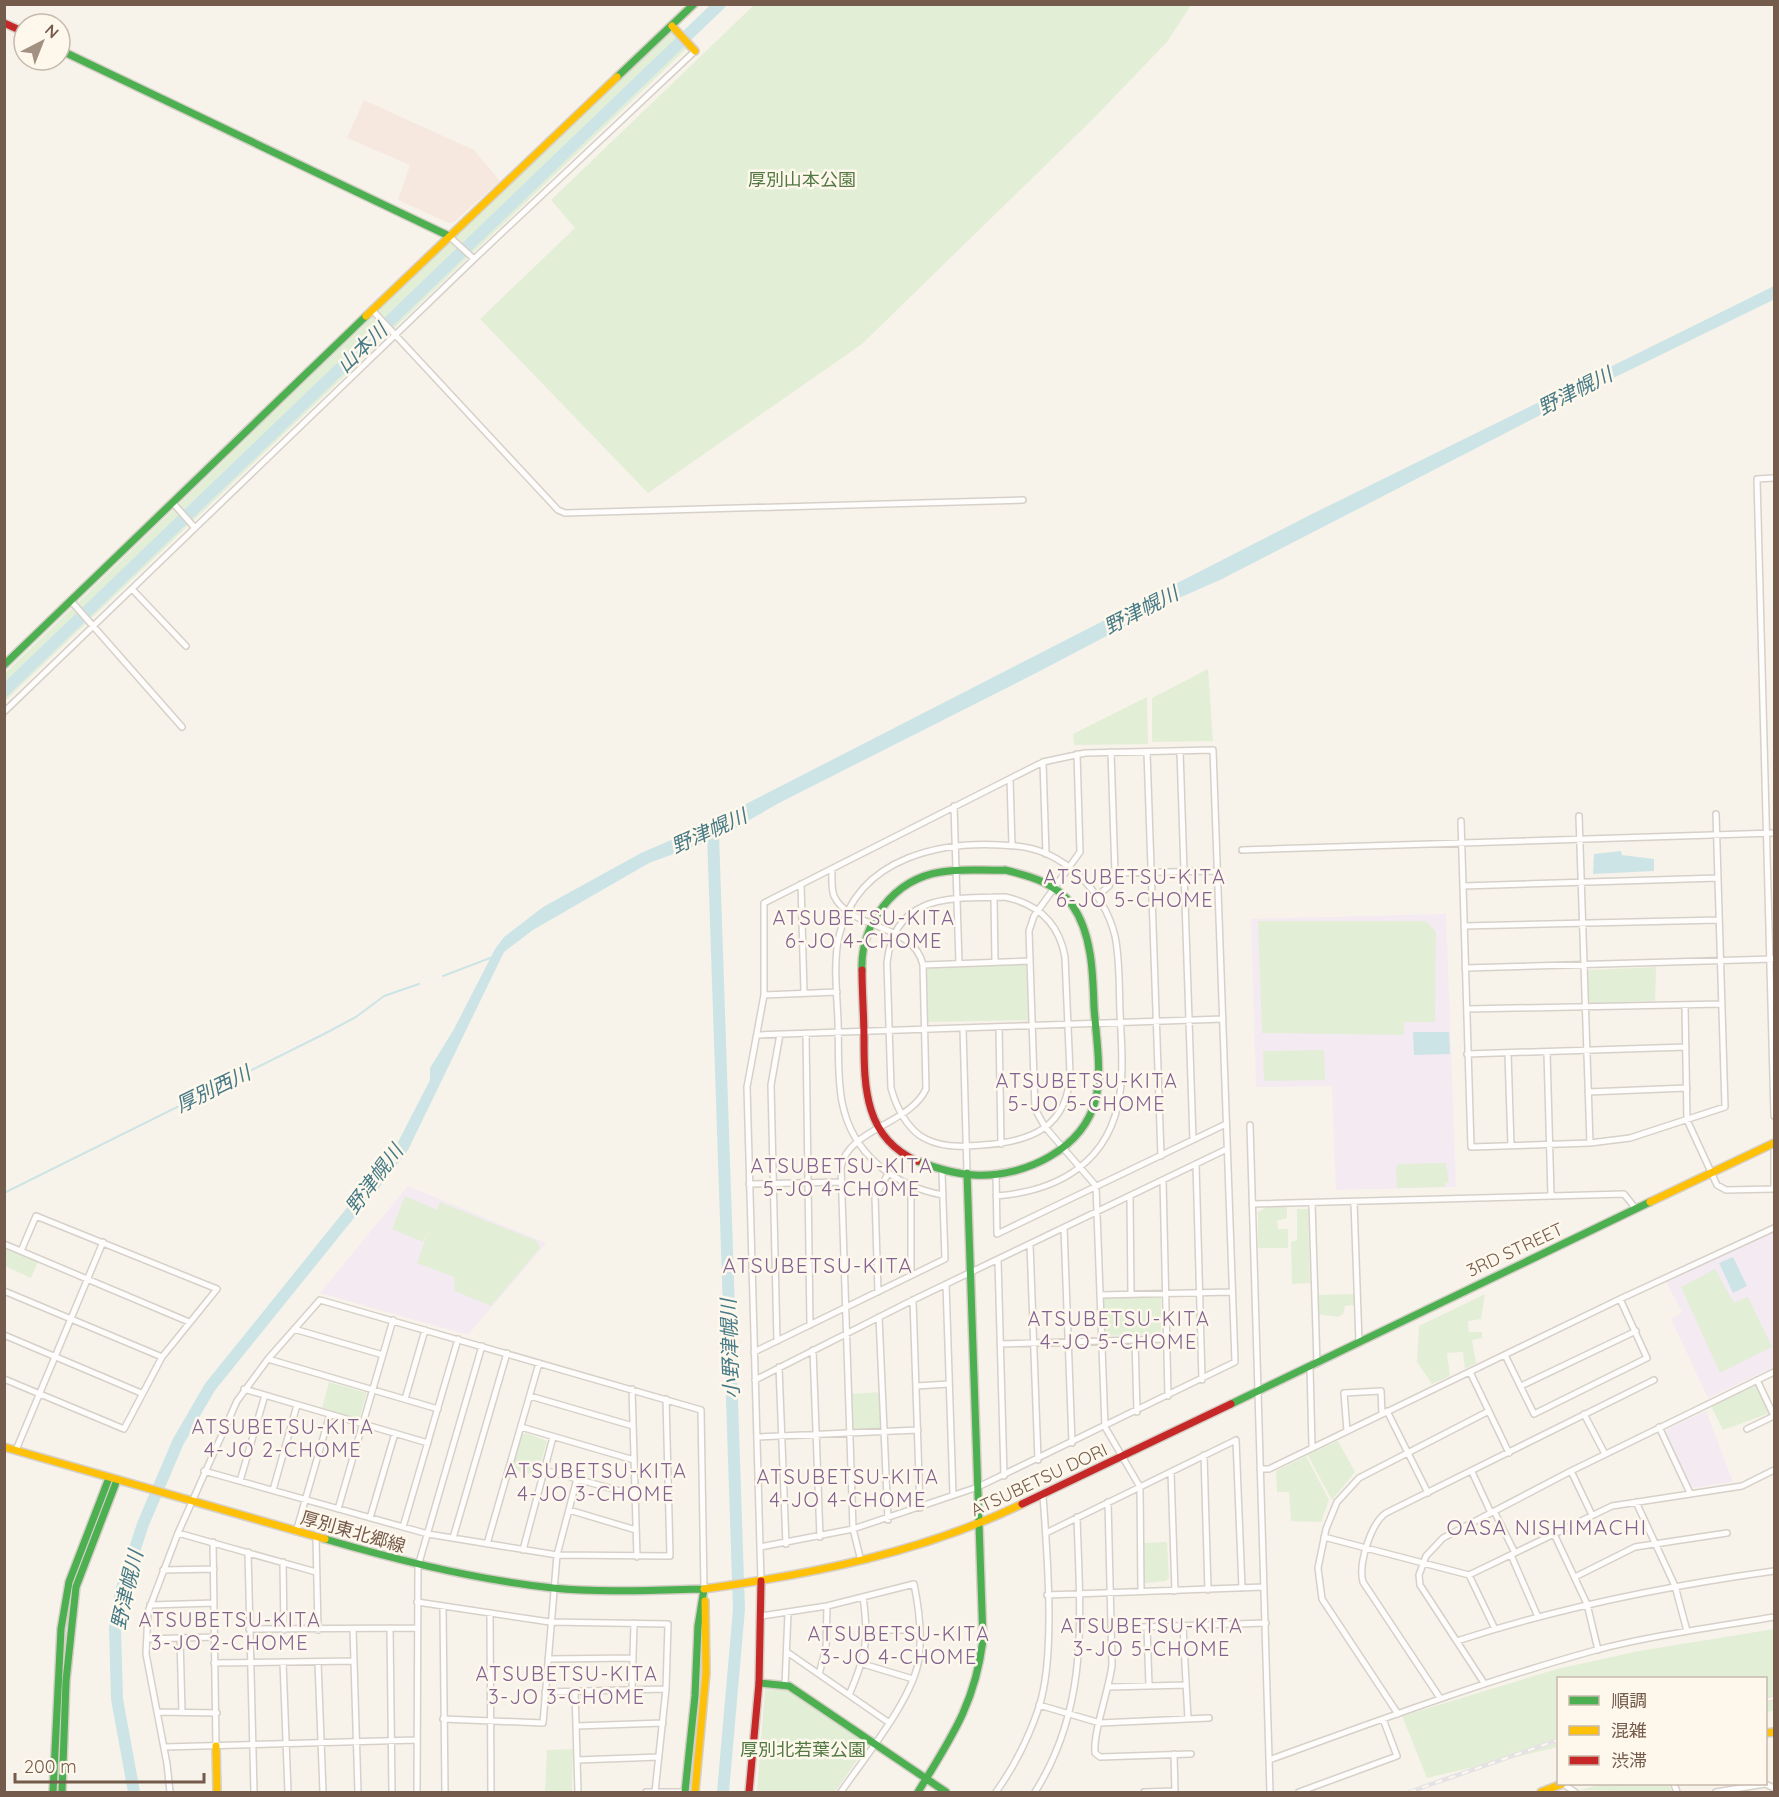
<svg xmlns="http://www.w3.org/2000/svg" width="1779" height="1797" viewBox="0 0 1779 1797" font-family="Quicksand,'Noto Sans JP',sans-serif">
  <style>
    .commercial { fill: #f7e8df }
    .education { fill: #f4eaf2 }
    .green { fill: #e3eed6 }
    .water { fill: #cde4e7 }
    .lines { fill: none; stroke-linecap: round; stroke-linejoin: round }
    .stream { stroke: #cde4e7; stroke-width: 2 }
    .river { stroke: #cde4e7; stroke-width: 12 }
    .street-casing { stroke: #d6d0c9; stroke-width: 8 }
    .fast-casing { stroke: #d6cfc8; stroke-width: 10 }
    .slow-casing { stroke: #d6cfc8; stroke-width: 10 }
    .jam-casing { stroke: #d6cfc8; stroke-width: 10 }
    .street { stroke: #fefdfc; stroke-width: 5 }
    .fast { stroke: #4caf50; stroke-width: 7 }
    .slow { stroke: #ffc107; stroke-width: 7 }
    .jam { stroke: #c62828; stroke-width: 7 }
    .rail-casing { stroke: #e5e2e5; stroke-width: 4.5 }
    .rail { stroke: #fef8ec; stroke-width: 2; stroke-dasharray: 7; stroke-linecap: butt }
    .labels { text-anchor: middle; stroke-width: 5; stroke-linejoin: round; paint-order: stroke }
    .park-label { font-size: 18px; fill: #527943; stroke: #fef8ec }
    .street-label { font-size: 18px; fill: #745b4b; stroke: #fef8ec }
    .water-label { font-size: 20px; font-style: italic; fill: #467a87; stroke: #fef8ec }
    .neighbourhood-label { font-size: 20px; letter-spacing: 1.5px; fill: #836391; stroke: #fef8ec }
    .quarter-label { font-size: 21px; letter-spacing: 1.5px; fill: #836391; stroke: #fef8ec }
  </style>
  <rect width="100%" height="100%" fill="#f7f3eb"/>
  <path class="commercial" d="M364 100 474 150 500 181 454 222 449 223 398 200 410 165 347 138Z"/>
  <path class="education" d="M1446 914 1456 1187 1336 1190 1332 1086 1256 1087 1251 919Z
    M408 1186 546 1243 468 1335 320 1293Z
    M1774 1230V1367L1708 1398 1671 1319 1682 1312 1666 1282Z
    M1706 1411 1733 1482 1692 1488 1664 1431Z"/>
  <path class="green" d="M754 5H1191L1167 42 1093 119 862 344 648 493 480 319 575 228 551 200Z
    M669 29 687 48 5 701V673Z
    M1208 669 1213 741 1152 742V698Z
    M1147 697 1148 744 1074 745 1073 734Z
    M1258 921H1426L1436 932 1435 1022H1404V1035L1262 1033Z
    M1026 964 1028 1020 928 1022 927 967Z
    M1656 967 1655 1001 1591 1003 1587 998 1588 970Z
    M1324 1050 1325 1080 1264 1081 1263 1051Z
    M1446 1163 1449 1183H1445V1187L1397 1188 1396 1167 1399 1164Z
    M405 1196 437 1210 440 1202 537 1241 540 1248 491 1306 455 1291 454 1277 417 1263 429 1229 423 1242 392 1229Z
    M1287 1207V1218L1277 1221 1278 1229H1288V1248H1258V1212L1267 1207Z
    M1297 1209H1308L1310 1283 1292 1284 1291 1242 1297 1240Z
    M5 1249 38 1262 31 1278 5 1266Z
    M1715 1269 1734 1303 1748 1297 1772 1347 1720 1373 1681 1287Z
    M1354 1294 1355 1305 1345 1306 1343 1314 1338 1317 1318 1314V1295Z
    M1485 1294 1481 1319 1468 1321 1469 1332H1482V1338L1472 1340 1476 1363 1465 1369 1463 1352 1447 1353 1450 1376 1432 1384 1417 1362 1419 1326Z
    M1161 1297V1334L1104 1336 1103 1298Z
    M329 1382 367 1393 359 1419 322 1408Z
    M1756 1385 1770 1413 1723 1430 1711 1406Z
    M882 1392 884 1432 850 1433 848 1394Z
    M526 1433 547 1441 537 1476 512 1469 522 1435Z
    M1338 1441 1355 1472 1332 1500 1307 1454Z
    M1306 1456 1329 1500 1321 1522 1291 1521 1289 1492H1277L1276 1471Z
    M1167 1542 1169 1578 1166 1581 1146 1583 1143 1580V1543Z
    M1774 1629V1711L1766 1712V1678H1558V1747L1427 1778 1402 1716 1557 1669 1639 1651Z
    M765 1689 789 1690 868 1744 835 1792H757Z
    M573 1749 572 1791 545 1792 547 1750Z
    M1602 1784H1669L1672 1792 1580 1790Z"/>
  <path class="water" d="M1774 286V299L1771 301 1595 387 1222 579 1179 598 1040 671 779 803 720 837 649 863 533 930 504 952 408 1150 379 1188 347 1218 397 1144 430 1080V1068L454 1029 495 949 504 937 543 907 641 853 699 828 1310 515Z
    M1621 851 1622 855 1654 859V871L1593 874 1594 854Z
    M1413 1032H1449L1450 1054 1414 1055Z
    M1733 1257 1747 1286 1733 1293 1719 1263Z"/>
  <g class="lines">
    <path class="stream" d="M443 976 490 958
      M4 1193 324 1034 356 1017 384 996 419 984"/>
    <path class="river" d="M4 691 720 4
      M713 833 739 1609 723 1792
      M134 1792 117 1699 115 1628 121 1591 143 1524 178 1442 210 1387 356 1206"/>
    <g class="street-casing">
      <path id="street" d="M449 236 474 259
        M373 311 558 510 565 513 1023 500
        M1774 478 1757 479 1774 1116
        M173 503 195 528
        M132 589 186 646
        M71 601 182 727
        M4 712 474 259 695 51
        M1180 751 1193 1140
        M1147 752 1161 1156
        M1077 754 1080 852 1034 916 1029 931 1035 1109 1045 1127 1096 1186 1105 1427 1140 1487 1141 1591
        M1043 762 1046 854
        M1010 779 1012 846
        M954 806 959 963
        M1579 816 1590 1143
        M1461 821 1471 1147 1590 1143 1630 1138 1725 1107 1716 814
        M1242 850 1774 833
        M832 869C832 877 831 888 834 896 850 930 914 923 923 965L926 1089C910 1124 848 1129 841 1167L853 1529 861 1561
        M1115 873 1217 871
        M801 884 804 993
        M1463 886 1718 878
        M1097 896 1109 886 1115 873 1111 752
        M994 897 995 962
        M1005 897C1038 904 1059 923 1065 957L1070 1073C1068 1128 1030 1142 982 1145 960 1147 938 1148 919 1135 904 1123 896 1106 891 1088L887 963C894 893 952 898 1005 897Z
        M1464 926 1719 920
        M923 965 1030 961
        M1465 968 1774 959
        M764 995 837 992
        M1685 1005 1687 1120 1717 1185 1726 1190 1774 1189
        M1467 1009 1722 1004
        M999 1027 1001 1144
        M963 1028 967 1173
        M806 1033 810 1325
        M757 1035 1223 1019
        M1547 1052 1551 1196
        M1508 1053 1511 1146
        M1467 1054 1686 1047
        M1588 1092 1687 1088
        M1250 1125 1270 1792
        M1774 1151V1189
        M1196 1164 1202 1380
        M996 1173 997 1234 1226 1124
        M1163 1180 1168 1396
        M749 1184 840 1182
        M911 1188V1275
        M943 1195C894 1186 852 1154 842 1102 837 1076 839 1048 838 1021 837 994 833 963 839 936 858 855 945 839 1016 846 1063 850 1104 891 1115 936 1120 960 1119 987 1120 1012 1121 1038 1124 1066 1120 1093 1111 1161 1060 1191 996 1196
        M1130 1196 1131 1294
        M1354 1202 1359 1342
        M1312 1203 1317 1364
        M1252 1204 1624 1194 1636 1209
        M1064 1228 1072 1443
        M4 1244 189 1322
        M1030 1244 1038 1460
        M998 1260 1004 1476
        M946 1284 953 1495
        M4 1291 162 1357
        M878 1292 875 1196 888 1174
        M1100 1295 1232 1292
        M913 1300 920 1508
        M879 1317 888 1520
        M294 1329 383 1355
        M4 1335 141 1393
        M1135 1340 1137 1412
        M777 1341 771 1085 780 1034
        M1000 1344 1167 1339
        M813 1350 820 1537
        M754 1352 945 1259 942 1172
        M1505 1355 1534 1414 1647 1358 1620 1299
        M268 1359 438 1409
        M779 1367 786 1544
        M1310 1367 1312 1447
        M1470 1372 1509 1453
        M4 1379 124 1429 162 1357 217 1289 36 1216 21 1251
        M755 1380 913 1300 1227 1149
        M1757 1380 1774 1416
        M916 1386 949 1384
        M1521 1386 1636 1331
        M244 1389 428 1443
        M632 1389 637 1557
        M530 1396 633 1426
        M405 1399 425 1330
        M1387 1411 1428 1493
        M1584 1414 1605 1454
        M521 1427 634 1460
        M1659 1427 1690 1493
        M1747 1429 1774 1416
        M1347 1431 1344 1393 1381 1391 1382 1414
        M757 1437 918 1430
        M16 1450 103 1242
        M1204 1455 1208 1590
        M1260 1469H1269L1620 1299 1774 1228
        M544 1470 635 1495
        M204 1471 428 1534 557 1555 670 1556 666 1399
        M1571 1471 1592 1515
        M1171 1472 1175 1591
        M1472 1472 1491 1513
        M240 1481 265 1395
        M273 1490 297 1405
        M1108 1502 1112 1665C1109 1690 1093 1732 1095 1753L1100 1757 1191 1754
        M1636 1502 1675 1586 1687 1631
        M338 1509 393 1320
        M569 1510 636 1530
        M1494 1511 1515 1553
        M370 1518 395 1433
        M403 1527 458 1339
        M296 1532 330 1414
        M178 1533 316 1572
        M1046 1533 1236 1440 1242 1588
        M1554 1534 1587 1604 1598 1650
        M316 1537 318 1630
        M1324 1537 1469 1575 1612 1506 1742 1486 1774 1470
        M453 1538 507 1353
        M213 1542 216 1746
        M487 1544 539 1363
        M760 1547 853 1529 978 1487 1235 1362 1213 750 1085 753 1043 762 764 903V995L747 1087 760 1547 761 1581
        M523 1550 553 1437
        M248 1552 254 1792
        M1511 1555 1538 1617
        M283 1562 284 1630
        M163 1570 214 1569
        M1469 1575 1495 1629
        M1575 1577 1635 1547 1727 1533
        M1047 1595 1264 1587
        M417 1602 550 1622 668 1624 666 1689 655 1792
        M150 1605 214 1603
        M443 1607 445 1792
        M490 1614 491 1792
        M761 1616 827 1606 914 1584C919 1608 922 1633 919 1658 914 1698 864 1758 841 1792
        M1183 1626 1188 1719
        M1147 1627 1149 1686
        M390 1628 392 1792
        M1112 1628 1266 1623
        M249 1629 416 1628
        M353 1629 358 1792
        M868 1630H920
        M180 1638 182 1712
        M147 1639 214 1637
        M1457 1641C1561 1607 1666 1586 1774 1571
        M787 1652 888 1722
        M548 1659 633 1658
        M283 1662 288 1792
        M318 1662 323 1792
        M214 1663 354 1661
        M863 1664 913 1679
        M819 1674 826 1648 827 1606
        M1484 1683 1420 1585 1419 1575 1426 1556 1443 1538 1571 1471 1774 1372
        M785 1685 788 1613
        M1109 1687 1186 1685
        M632 1690 634 1623
        M575 1691 578 1792
        M545 1692 666 1689
        M849 1695C866 1656 869 1639 863 1597
        M1440 1698 1363 1582C1358 1564 1371 1523 1386 1513L1654 1380
        M1039 1705 1100 1723 1209 1718
        M158 1712 217 1713
        M1398 1714 1322 1599 1318 1568 1326 1529 1337 1502 1359 1478 1489 1411
        M443 1719 543 1723 557 1555 577 1479
        M576 1726 663 1723
        M164 1747 417 1740
        M1174 1754 1175 1792
        M577 1760 659 1757
        M1269 1760C1377 1721 1484 1681 1596 1650 1654 1635 1715 1627 1774 1617
        M1563 1784 1575 1792
        M1674 1784 1677 1792
        M170 1792 167 1764 146 1654 148 1612 178 1533 237 1401 268 1359 320 1300 701 1410 704 1589
        M417 1792 418 1566 482 1346
        M646 1792H686
        M996 1792C1014 1767 1029 1737 1039 1707 1056 1655 1047 1552 1043 1496
        M1035 1792C1090 1705 1080 1615 1077 1517
        M1144 1792 1175 1791
        M1299 1792 1397 1756 1383 1719
        M1716 1792 1765 1784 1774 1788"/>
    </g>
    <g class="fast-casing">
      <path id="fast" d="M60 50 449 236
        M617 77 694 4
        M4 665 366 316
        M862 970C860 924 894 879 941 872 962 868 984 871 1005 870
        M917 1161C936 1168 954 1174 974 1175 1024 1178 1084 1149 1096 1098 1102 1069 1096 1037 1094 1007 1093 974 1092 933 1072 905 1056 883 1030 876 1005 870
        M1231 1404 1650 1202
        M325 1539C400 1561 476 1580 553 1588 603 1593 654 1590 704 1589
        M759 1683 789 1686 946 1792
        M53 1792 61 1629 69 1582 109 1478
        M62 1792 66 1681 76 1587 117 1480
        M685 1792 695 1696 698 1626 704 1589
        M918 1792C951 1738 975 1704 983 1640L967 1173"/>
    </g>
    <g class="slow-casing">
      <path id="slow" d="M672 26 695 51
        M366 316 617 77
        M1650 1202 1774 1143
        M4 1447 325 1539
        M704 1589C813 1574 923 1552 1022 1504
        M1766 1733 1774 1732
        M216 1746 217 1792
        M695 1792 706 1673 705 1601
        M1541 1792 1562 1784"/>
    </g>
    <g class="jam-casing">
      <path id="jam" d="M4 23 24 32
        M862 970C862 993 864 1016 864 1039 864 1088 865 1138 917 1161
        M1022 1504 1231 1404
        M749 1792 759 1683 761 1581"/>
    </g>
    <use href="#street" class="street"/>
    <use href="#fast" class="fast"/>
    <use href="#slow" class="slow"/>
    <use href="#jam" class="jam"/>
    <g class="rail-casing">
      <path id="rail" d="M1766 1700 1774 1698
        M1409 1792 1558 1740"/>
    </g>
    <use href="#rail" class="rail"/>
  </g>
  <g class="labels">
    <g class="park-label">
      <text x="802" y="186">厚別山本公園</text>
      <text x="803" y="1756">厚別北若葉公園</text>
    </g>
    <g class="street-label">
      <text transform="translate(1515 1250) rotate(-25)" y="6">3RD STREET</text>
      <text transform="translate(1039 1480) rotate(-25)" y="6">ATSUBETSU DORI</text>
      <text transform="translate(353 1532) rotate(16)" y="6">厚別東北郷線</text>
    </g>
    <g class="water-label">
      <text transform="translate(362 348) rotate(-44)" y="7">山本川</text>
      <text transform="translate(1575 391) rotate(-27)" y="7">野津幌川</text>
      <text transform="translate(1141 610) rotate(-27)" y="7">野津幌川</text>
      <text transform="translate(709 831) rotate(-24)" y="7">野津幌川</text>
      <text transform="translate(213 1089) rotate(-26)" y="7">厚別西川</text>
      <text transform="translate(374 1179) rotate(-53)" y="7">野津幌川</text>
      <text transform="translate(730 1349) rotate(-92)" y="7">小野津幌川</text>
      <text transform="translate(127 1590) rotate(-77)" y="7">野津幌川</text>
    </g>
    <g class="neighbourhood-label">
      <text x="1135" y="884">ATSUBETSU-KITA<tspan x="1135" dy="23">6-JO 5-CHOME</tspan></text>
      <text x="864" y="925">ATSUBETSU-KITA<tspan x="864" dy="23">6-JO 4-CHOME</tspan></text>
      <text x="1087" y="1088">ATSUBETSU-KITA<tspan x="1087" dy="23">5-JO 5-CHOME</tspan></text>
      <text x="842" y="1173">ATSUBETSU-KITA<tspan x="842" dy="23">5-JO 4-CHOME</tspan></text>
      <text x="1119" y="1326">ATSUBETSU-KITA<tspan x="1119" dy="23">4-JO 5-CHOME</tspan></text>
      <text x="283" y="1434">ATSUBETSU-KITA<tspan x="283" dy="23">4-JO 2-CHOME</tspan></text>
      <text x="596" y="1478">ATSUBETSU-KITA<tspan x="596" dy="23">4-JO 3-CHOME</tspan></text>
      <text x="848" y="1484">ATSUBETSU-KITA<tspan x="848" dy="23">4-JO 4-CHOME</tspan></text>
      <text x="230" y="1627">ATSUBETSU-KITA<tspan x="230" dy="23">3-JO 2-CHOME</tspan></text>
      <text x="1152" y="1633">ATSUBETSU-KITA<tspan x="1152" dy="23">3-JO 5-CHOME</tspan></text>
      <text x="899" y="1641">ATSUBETSU-KITA<tspan x="899" dy="23">3-JO 4-CHOME</tspan></text>
      <text x="567" y="1681">ATSUBETSU-KITA<tspan x="567" dy="23">3-JO 3-CHOME</tspan></text>
    </g>
    <g class="quarter-label">
      <text x="818" y="1273">ATSUBETSU-KITA</text>
      <text x="1547" y="1535">OASA NISHIMACHI</text>
    </g>
  </g>
  <rect width="1779" height="1797" fill="none" stroke="#745b4b" stroke-width="12"/>
  <rect x="1557" y="1677" width="210" height="108" fill="#fef8ec" stroke="#c7b9ac" stroke-width="1.5"/>
  <rect x="1569" y="1696" width="30" height="9" fill="#4caf50" stroke="#c7b9ac" stroke-width="1.5"/>
  <text x="1611" y="1707" font-size="18" fill="#745b4b">順調</text>
  <rect x="1569" y="1726" width="30" height="9" fill="#ffc107" stroke="#c7b9ac" stroke-width="1.5"/>
  <text x="1611" y="1737" font-size="18" fill="#745b4b">混雑</text>
  <rect x="1569" y="1756" width="30" height="9" fill="#c62828" stroke="#c7b9ac" stroke-width="1.5"/>
  <text x="1611" y="1767" font-size="18" fill="#745b4b">渋滞</text>
  <g transform="translate(42 42) rotate(42)"><circle r="28" fill="#fef8ec" stroke="#c7b9ac" stroke-width="1.5"/>
  <path d="M0-4.5L10 22L0 15L-10 22Z" fill="#a29083"/>
  <text y="-9" font-size="16" font-weight="bold" text-anchor="middle" fill="#745b4b">N</text>
  </g>
  <path d="M15 1773v9h189v-9" fill="none" stroke="#745b4b" stroke-width="3"/>
  <text x="24" y="1773" font-size="18" fill="#745b4b" stroke="#fef8ec" stroke-width="4.5" paint-order="stroke">200 m</text>
</svg>
